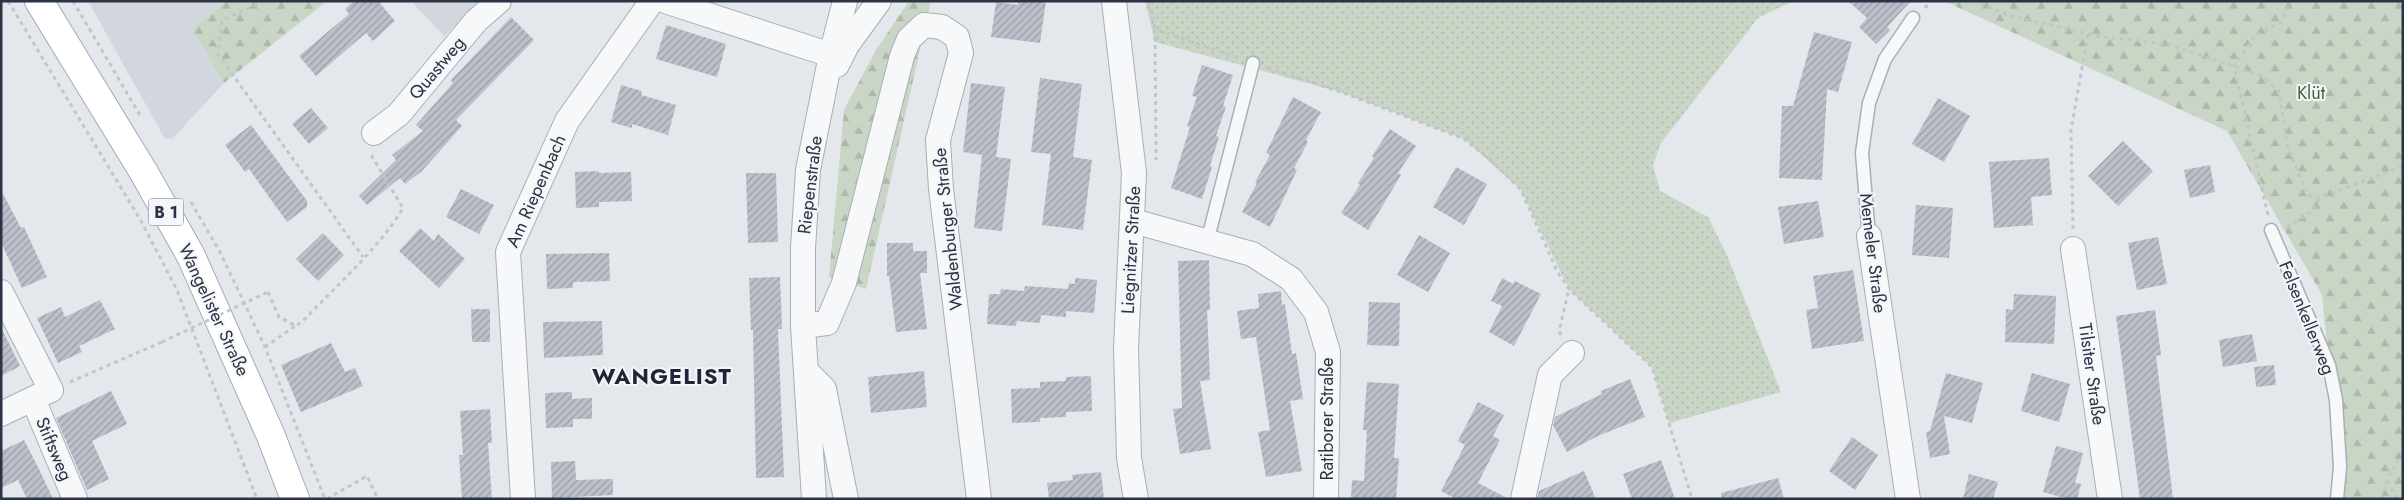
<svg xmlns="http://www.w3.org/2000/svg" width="2404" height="500" viewBox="0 0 2404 500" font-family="Jost,sans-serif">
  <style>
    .built { fill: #d2d6de }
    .forest { fill: url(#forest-firs) }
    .park { fill: url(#park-dots) }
    .building { fill: url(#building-hatch) }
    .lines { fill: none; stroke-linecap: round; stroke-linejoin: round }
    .service-casing { stroke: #a9aeb7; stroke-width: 15 }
    .minor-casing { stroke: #a9aeb7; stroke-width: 26 }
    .primary-casing { stroke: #a3abb8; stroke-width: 30 }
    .path { stroke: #c2c5cb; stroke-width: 3; stroke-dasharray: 4 4; stroke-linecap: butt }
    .service { stroke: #f7f8fa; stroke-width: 12 }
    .minor { stroke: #f7f8fa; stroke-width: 24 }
    .primary { stroke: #fff; stroke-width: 28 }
    .path-bridge { stroke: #c2c5cb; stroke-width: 3; stroke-dasharray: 4 4; stroke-linecap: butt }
    .labels { text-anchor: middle; stroke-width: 4; stroke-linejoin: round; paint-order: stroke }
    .shield { fill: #f4f6f9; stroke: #676e7b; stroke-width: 1 }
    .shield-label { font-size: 16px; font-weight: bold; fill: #2b3445 }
    .street-label { font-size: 18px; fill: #2b3445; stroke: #f4f6f9 }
    .park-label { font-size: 18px; fill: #3f6138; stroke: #f4f6f9 }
    .district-label { font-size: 22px; font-weight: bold; letter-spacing: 1px; fill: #1d2536; stroke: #f4f6f9 }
  </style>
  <defs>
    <pattern id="forest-firs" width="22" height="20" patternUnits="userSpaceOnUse" patternTransform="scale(1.25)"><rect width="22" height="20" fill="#c9d6c5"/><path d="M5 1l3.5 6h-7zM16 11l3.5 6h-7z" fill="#adb8ab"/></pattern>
    <pattern id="park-dots" width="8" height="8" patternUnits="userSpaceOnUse" patternTransform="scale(1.25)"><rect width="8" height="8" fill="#c9d6c5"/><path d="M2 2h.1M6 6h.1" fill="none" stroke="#adb8ab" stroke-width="1.8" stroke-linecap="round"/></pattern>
    <pattern id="building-hatch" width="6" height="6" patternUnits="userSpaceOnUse" patternTransform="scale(1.25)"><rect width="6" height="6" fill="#bbc0ca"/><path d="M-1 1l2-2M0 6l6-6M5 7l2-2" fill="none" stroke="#989da6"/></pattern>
  </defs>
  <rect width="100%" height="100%" fill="#e4e7ec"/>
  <path class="built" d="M88 1H226L192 29 224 83 173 138 165 139Z
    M411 1H482L444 36Z"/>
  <path class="forest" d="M226 1H327L224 83 192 29Z
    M909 1H931L866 289 829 277 844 110 876 50Z
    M1944 1H2403V499H2335L2338 450 2322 295 2227 131Z"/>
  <path class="park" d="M1145 1H1793L1758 18 1661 143 1653 165 1660 191 1708 217 1727 255 1781 392 1669 423 1652 367 1569 289 1521 190 1464 139 1344 93 1155 42Z"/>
  <path class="building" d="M354 1H378L395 21 373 41 366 33 316 76 299 56 349 14 345 9Z
    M1018 1H1046L1040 43 991 37 996 2 1018 5Z
    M1848 1H1911L1887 27 1890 30 1876 44 1859 27 1867 18Z
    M511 17 534 40 456 120 462 126 422 171 405 184 400 178 367 205 359 196 396 160 392 155 423 131 416 125 453 83 451 80Z
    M666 25 726 44 717 77 656 59Z
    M1814 32 1852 42 1838 92 1827 89 1822 180 1779 178 1782 106H1793Z
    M1202 65 1233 75 1223 106 1226 107 1216 136 1219 137 1210 166 1212 167 1202 199 1171 188 1190 127 1187 126 1197 97 1192 96Z
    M1040 78 1082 84 1073 157 1092 160 1083 230 1042 225 1051 154 1031 152Z
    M971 83 1005 87 996 157 963 152Z
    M621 85 642 91 641 95 676 105 668 135 632 124V128L611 122Z
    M1293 97 1321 112 1306 140 1308 142 1294 168 1297 170 1270 227 1242 212 1257 183 1255 182 1270 155 1266 153Z
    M1938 98 1970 116 1944 162 1912 144Z
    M311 108 328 128 309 144 292 124Z
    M251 125 307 201V207L287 222 249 169 245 172 225 145Z
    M1390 129 1416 146 1398 173 1401 175 1368 230 1341 213 1360 185 1358 183 1374 158 1372 156Z
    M2123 141 2153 171 2118 206 2088 176Z
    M982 155 1011 159 1002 231 974 228Z
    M2049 158 2052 195 2031 197 2033 225 1994 228 1989 162Z
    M2210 165 2215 192 2190 198 2184 170Z
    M1456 167 1487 184 1464 225 1433 207Z
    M599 171V173L631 172 632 201 599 202V207L576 208 575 172Z
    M746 173H776L778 242 748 243Z
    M461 189 494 205 479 234 446 217Z
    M1 190 21 228 24 227 47 277 22 288 1 242Z
    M1818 201 1824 237 1784 244 1778 207Z
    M1916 205 1953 208 1949 258 1912 255Z
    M420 228 434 241 438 234 465 259 439 288 399 251Z
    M323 233 344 255 318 281 296 259Z
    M1419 235 1450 253 1428 292 1397 275Z
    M2158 237 2167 284 2137 290 2128 243Z
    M887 243H913V251H927V273H920L927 329 896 332 889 276H887Z
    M609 253 610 281 573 282V288L547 289 546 254Z
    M1209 260 1210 310H1207L1210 380 1200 381 1211 449 1180 454 1173 409 1182 408 1178 261Z
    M1853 270 1864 341 1812 349 1806 310 1818 308 1813 276Z
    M780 277 782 329H778L784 477 756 478 753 330H751L749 278Z
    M1075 278 1097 280 1094 313 1066 311V317L1041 315 1040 323 1017 321 1016 326 987 324 989 294H1000L1001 289 1024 291 1025 286 1068 289 1069 283 1075 284Z
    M1502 278 1513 284 1515 281 1541 294 1514 346 1489 332 1502 306 1491 301Z
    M1281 291 1282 305 1285 304 1292 354 1296 353 1303 399 1290 401 1302 471 1266 477 1258 432 1270 430 1256 337 1241 339 1237 311 1259 308 1258 294Z
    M2014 294 2056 296 2054 344 2005 342 2006 309 2013 310Z
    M100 300 115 329 79 346 82 352 58 363 37 318 61 307 65 317Z
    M1369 302 1400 303 1399 346 1367 345Z
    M471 309H490V342H472Z
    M2155 310 2161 355 2156 356 2173 499H2140L2116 316Z
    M602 321 603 355 544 358 543 322Z
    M1 327 20 366 1 376Z
    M2252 334 2257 361 2223 367 2219 340Z
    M331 343 345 372 355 368 363 386 301 412 281 365Z
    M2274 365 2276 385 2256 387 2254 367Z
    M924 371 927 407 871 413 868 377Z
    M1946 373 1983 383 1972 423 1944 416 1950 454 1930 458 1926 432 1930 431Z
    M2032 373 2070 384 2059 422 2021 411Z
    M1091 376 1092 411 1066 412V417L1040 418V422L1012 423 1011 389 1040 388V382L1066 381V377Z
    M1630 379 1645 417 1598 436 1567 452 1553 425 1555 417 1602 394 1601 391Z
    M1367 382 1399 384 1394 458H1399L1396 499H1351L1352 480 1364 481 1367 430H1363Z
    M111 391 127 424 92 441 109 479 87 490 56 418Z
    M572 392V399L592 398V419H573V427L546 428 545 393Z
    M1478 402 1504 415 1493 436 1500 440 1478 483 1509 499H1456L1441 491 1465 445 1458 441Z
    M490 409 492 443H488L492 499H462L459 455H463L460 411Z
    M1852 437 1878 455 1855 490 1829 471Z
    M24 440 39 469 53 499H27L18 480 1 488V451Z
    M2056 446 2083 453 2075 483 2081 484 2077 499H2068L2043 492Z
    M1661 460 1675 499H1632L1623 474Z
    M575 461 576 480 613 479V495L552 498 551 462Z
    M1584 471 1596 499H1537L1539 491Z
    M1101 472 1104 499H1049L1047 483 1073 480 1072 475Z
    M1969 474 1998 482 1993 499H1963Z
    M1778 478 1784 499H1721V493Z"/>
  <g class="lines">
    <g class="service-casing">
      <path id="service" d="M2271 230 2329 365 2336 400 2340 467 2337 499
        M1869 236 1862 153 1869 103 1885 59 1913 18
        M1207 242 1253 63"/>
    </g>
    <g class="minor-casing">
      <path id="minor" d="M665 1 831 55
        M1114 1 1134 173 1126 348 1129 458 1136 499
        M837 65 847 45 879 1
        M374 133 399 114 476 21 499 1
        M1133 221 1252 254 1291 279 1316 312 1328 352 1326 499
        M1869 236 1908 499
        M2073 249 2110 499
        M1 292 51 390 1 414
        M803 326 827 323 844 283 902 56 909 39 924 25 942 27 957 37 961 53 938 140 941 189 979 499
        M806 371 824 389 846 499
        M33 399 75 499
        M523 499 508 252 567 121 652 1
        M814 499 803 326V248L808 170 831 55 845 1
        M1523 499 1550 375 1572 353"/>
    </g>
    <g class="primary-casing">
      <path id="primary" d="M39 1 143 171 191 256 271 436 295 499"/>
    </g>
    <path class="path" d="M8 1 140 219 177 290 257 499
      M73 1 141 117
      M265 1 222 20 218 54 363 257
      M1149 1 1155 29 1239 58
      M1973 1 2008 15 2102 37 2167 44 2262 76 2279 91 2288 149 2308 195 2319 198 2403 166
      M1925 8 1931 1
      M1155 29 1156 160
      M1268 68 1344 93 1464 139 1493 162 1521 190 1557 271 1569 289 1652 367 1692 499
      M191 202 221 254 265 347 325 499
      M2268 215 2234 66 2255 36 2281 22 2291 1
      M2287 227 2314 210 2319 198
      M2073 229 2071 130 2088 34
      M268 292 279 317 296 326 306 318C337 285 381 246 403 208L370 153
      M1561 335 1559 331 1569 289
      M265 347 295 326
      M70 382 162 342
      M2387 481 2397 499
      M327 499 367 476 378 499
      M2382 499 2387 480 2403 451"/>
    <use href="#service" class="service"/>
    <use href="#minor" class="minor"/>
    <use href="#primary" class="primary"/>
    <path class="path-bridge" d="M162 342 268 292"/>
  </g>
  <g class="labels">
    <rect class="shield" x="148.5" y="198.5" width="35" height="27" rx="4"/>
    <g class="shield-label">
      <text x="166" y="218">B 1</text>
    </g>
    <g class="street-label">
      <text transform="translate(437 68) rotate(-50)" y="6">Quastweg</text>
      <text transform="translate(810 185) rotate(-83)" y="6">Riepenstraße</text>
      <text transform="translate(536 191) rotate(-66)" y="6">Am Riepenbach</text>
      <text transform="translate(948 229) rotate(-96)" y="6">Waldenburger Straße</text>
      <text transform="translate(1131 250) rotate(-87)" y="6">Liegnitzer Straße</text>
      <text transform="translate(1873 253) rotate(83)" y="6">Memeler Straße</text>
      <text transform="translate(214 310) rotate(65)" y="6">Wangelister Straße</text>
      <text transform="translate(2307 318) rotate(68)" y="6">Felsenkellerweg</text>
      <text transform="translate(2092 374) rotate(82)" y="6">Tilsiter Straße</text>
      <text transform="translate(1327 419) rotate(-90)" y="6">Ratiborer Straße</text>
      <text transform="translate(54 449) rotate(67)" y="6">Stiftsweg</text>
    </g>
    <g class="park-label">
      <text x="2311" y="99">Klüt</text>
    </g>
    <g class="district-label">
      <text x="662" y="384">WANGELIST</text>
    </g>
  </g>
  <rect width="2404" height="500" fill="none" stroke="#2b3445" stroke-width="5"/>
</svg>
